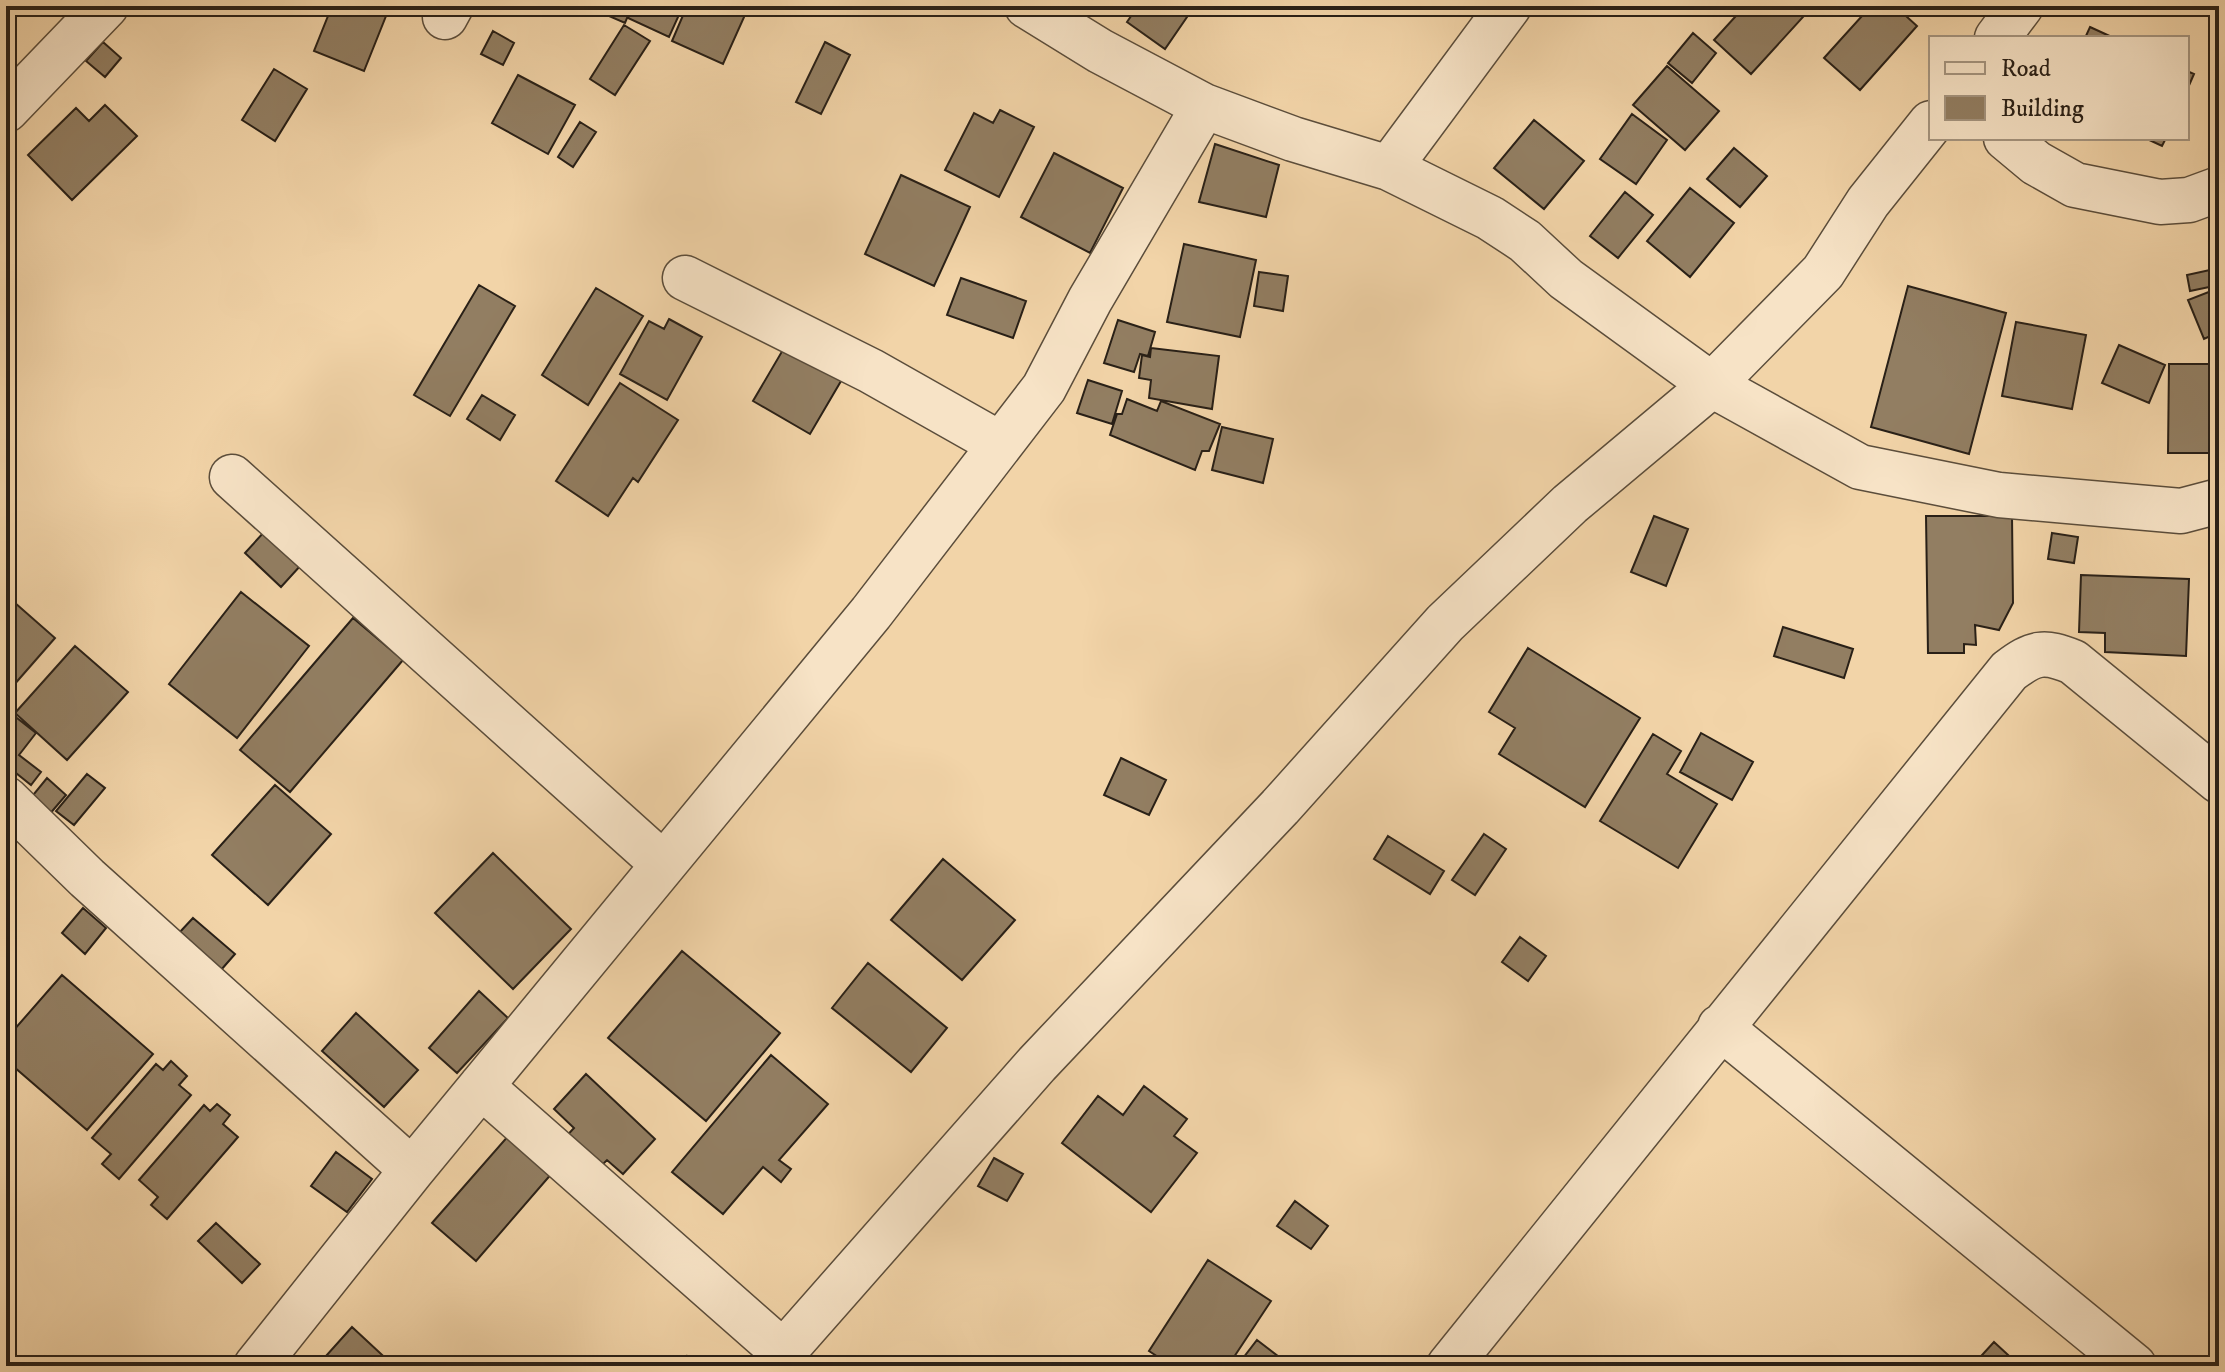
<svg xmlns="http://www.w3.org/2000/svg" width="2225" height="1372" viewBox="0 0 2225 1372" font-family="'IM FELL DW Pica',serif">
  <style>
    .building { fill: #927e62; stroke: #292017; stroke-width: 2 }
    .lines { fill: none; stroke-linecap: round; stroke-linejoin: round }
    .minor-casing { stroke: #5b4d3b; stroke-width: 47 }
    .minor { stroke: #f7e3c6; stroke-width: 44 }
  </style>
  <rect width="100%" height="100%" fill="#f2d4a8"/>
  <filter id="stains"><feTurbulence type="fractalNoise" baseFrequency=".0025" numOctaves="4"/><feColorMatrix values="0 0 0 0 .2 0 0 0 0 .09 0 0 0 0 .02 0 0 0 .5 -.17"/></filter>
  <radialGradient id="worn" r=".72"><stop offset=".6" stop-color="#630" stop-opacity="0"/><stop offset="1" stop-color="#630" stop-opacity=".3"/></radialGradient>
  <path class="building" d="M332 6H390L364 71 314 51Z
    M586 6H632L625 23Z
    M633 6H683L669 37 628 18Z
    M687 6H749L723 64 672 41Z
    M1138 6H1171L1187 17 1165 49 1127 22Z
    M1745 6H1813L1751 74 1714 40Z
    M1871 6H1895L1917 26 1860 90 1824 58Z
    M624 25 650 41 615 95 590 79Z
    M2090 27 2114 38H2085Z
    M493 31 514 43 503 65 481 54Z
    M1693 33 1716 53 1692 83 1668 63Z
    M103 42 121 58 105 77 86 61Z
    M825 42 850 55 821 114 796 102Z
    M1667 66 1719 111 1685 150 1633 105Z
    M274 69 307 89 275 141 242 120Z
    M2187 71 2194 74 2187 90Z
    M518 75 575 105 548 154 492 123Z
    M105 105 137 136 72 200 28 155 76 108 89 121Z
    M1000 110 1034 127 999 197 945 170 974 113 993 123Z
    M1632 114 1667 140 1636 184 1600 159Z
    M1534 120 1584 161 1544 209 1494 168Z
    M580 122 596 132 573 167 558 157Z
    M2145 138H2166L2162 146Z
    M1215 144 1279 165 1266 217 1199 202Z
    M1734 148 1767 176 1740 207 1707 179Z
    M1054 153 1123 188 1090 253 1021 217Z
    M901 175 970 207 934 286 865 254Z
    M1690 188 1734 223 1690 277 1647 241Z
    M1625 192 1653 215 1618 258 1590 236Z
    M1184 244 1256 260 1240 337 1167 322Z
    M2219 268V285L2190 291 2187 275Z
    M1259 272 1288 276 1283 311 1254 306Z
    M961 278 1026 301 1013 338 947 315Z
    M479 285 515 306 450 416 414 395Z
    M1908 286 2006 313 1969 454 1871 427Z
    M596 288 643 316 588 405 542 375Z
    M2219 288V332L2204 339 2188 300Z
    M669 319 702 337 667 400 620 374 649 321 664 329Z
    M1118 320 1155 332 1148 356 1140 354 1134 372 1104 363Z
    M2016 322 2086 335 2072 409 2002 396Z
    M2119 345 2165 365 2149 403 2102 383Z
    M784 348 841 381 810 434 753 401Z
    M1151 348 1219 356 1212 409 1149 398 1151 380 1139 378 1142 355 1150 357Z
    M2169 364H2219V453H2168Z
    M1088 380 1122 391 1112 424 1077 413Z
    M620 383 678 420 638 482 633 478 608 516 556 481Z
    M482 395 515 415 500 440 467 419Z
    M1127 399 1157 411 1161 401 1220 424 1209 451H1202L1195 470 1110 435 1117 414H1122Z
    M1222 427 1273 439 1263 483 1212 470Z
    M1654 516 1688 529 1666 586 1631 572Z
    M1926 516H2012L2013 603 1999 630 1975 625 1976 645 1964 644V653H1928Z
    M265 531 301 565 281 587 245 553Z
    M2052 533 2078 537 2074 563 2048 559Z
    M2081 575 2189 579 2186 656 2105 652V633L2079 632Z
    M241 592 309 646 237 738 169 684Z
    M6 595 55 638 6 694Z
    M353 618 403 660 290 792 240 750Z
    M1783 627 1853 649 1844 678 1774 656Z
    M75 646 128 692 67 760 15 713Z
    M1528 648 1640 718 1585 807 1499 754 1515 728 1489 712Z
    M8 711 36 733 19 755 41 772 31 785 6 765Z
    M1701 733 1753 762 1732 800 1680 772Z
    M1653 734 1681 751 1667 774 1717 804 1678 868 1600 821Z
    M1121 758 1166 780 1149 815 1104 795Z
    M87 774 105 788 74 825 56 811Z
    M47 778 66 795 48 816 29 800Z
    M275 785 331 834 268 905 212 855Z
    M1484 834 1506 849 1475 895 1452 880Z
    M1388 836 1444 871 1430 894 1374 859Z
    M493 853 571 929 513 989 435 913Z
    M943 859 1015 920 962 980 891 920Z
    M83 908 106 928 85 954 62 933Z
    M193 918 235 954 221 970 179 933Z
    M1520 937 1546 956 1528 981 1502 962Z
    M682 951 780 1033 706 1121 608 1038Z
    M868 963 947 1028 911 1072 832 1008Z
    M62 975 153 1054 87 1130 6 1060V1039Z
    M479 991 508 1018 457 1073 429 1048Z
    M356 1013 418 1070 384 1107 322 1051Z
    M771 1055 828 1104 779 1160 791 1169 781 1182 763 1167 723 1214 672 1172Z
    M171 1061 187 1076 179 1085 191 1095 119 1179 102 1164 111 1154 92 1138 156 1064 163 1070Z
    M586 1074 655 1139 623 1174 607 1160 595 1172 562 1141 574 1128 554 1109Z
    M1144 1086 1187 1119 1174 1136 1197 1153 1151 1212 1062 1143 1098 1096 1123 1115Z
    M217 1104 230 1115 223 1124 238 1137 167 1219 151 1205 158 1197 139 1180 204 1105 210 1111Z
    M510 1134 553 1172 476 1261 432 1223Z
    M336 1152 372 1179 347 1212 311 1186Z
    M994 1158 1023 1174 1007 1201 978 1186Z
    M1295 1201 1328 1226 1311 1249 1277 1226Z
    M216 1223 260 1264 242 1283 198 1241Z
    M1208 1260 1271 1301 1228 1366H1172L1149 1351Z
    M352 1327 394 1366H317Z
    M1257 1340 1291 1366H1237Z
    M1994 1342 2020 1366H1972Z
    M687 1356 699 1366H679Z"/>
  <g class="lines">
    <g class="minor-casing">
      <path id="minor" d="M1027 6 1100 51 1204 106 1293 139 1389 168 1490 218 1525 241 1566 279 1712 385 1860 467 1999 495 2181 511 2219 501
        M445 17 451 6
        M1997 38 2021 6
        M6 110 106 6
        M2006 138 2036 163 2075 185 2160 202 2189 200 2219 189
        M1389 168 1509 6
        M685 278 871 371 1000 444
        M232 477 663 864
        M6 799 87 878 412 1170
        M1720 1027 2134 1366
        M481 1086 783 1352
        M256 1366 412 1170 871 613 1044 388 1090 300 1204 106
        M771 1366 1037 1064 1280 807 1445 623 1570 504 1712 385 1823 272 1868 202 1931 123
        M1449 1366 2009 671C2034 652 2044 650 2073 662L2219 781"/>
    </g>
    <use href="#minor" class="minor"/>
  </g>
  <rect width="2225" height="1372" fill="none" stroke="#f2d4a8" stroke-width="32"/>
  <rect x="8" y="8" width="2209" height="1356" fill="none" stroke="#292017" stroke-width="4"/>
  <rect x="16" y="16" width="2193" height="1340" fill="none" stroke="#292017" stroke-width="2"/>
  <rect x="1929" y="36" width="260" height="104" fill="#f7e3c6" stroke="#a59580" stroke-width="2"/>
  <rect x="1945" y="62" width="40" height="12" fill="#f7e3c6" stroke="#a59580" stroke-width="2"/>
  <text x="2001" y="76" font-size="24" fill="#292017">Road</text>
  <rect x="1945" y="96" width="40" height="24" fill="#927e62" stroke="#a59580" stroke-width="2"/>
  <text x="2001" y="116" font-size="24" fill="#292017">Building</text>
  <rect width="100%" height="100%" filter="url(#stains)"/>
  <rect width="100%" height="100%" fill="url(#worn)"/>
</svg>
